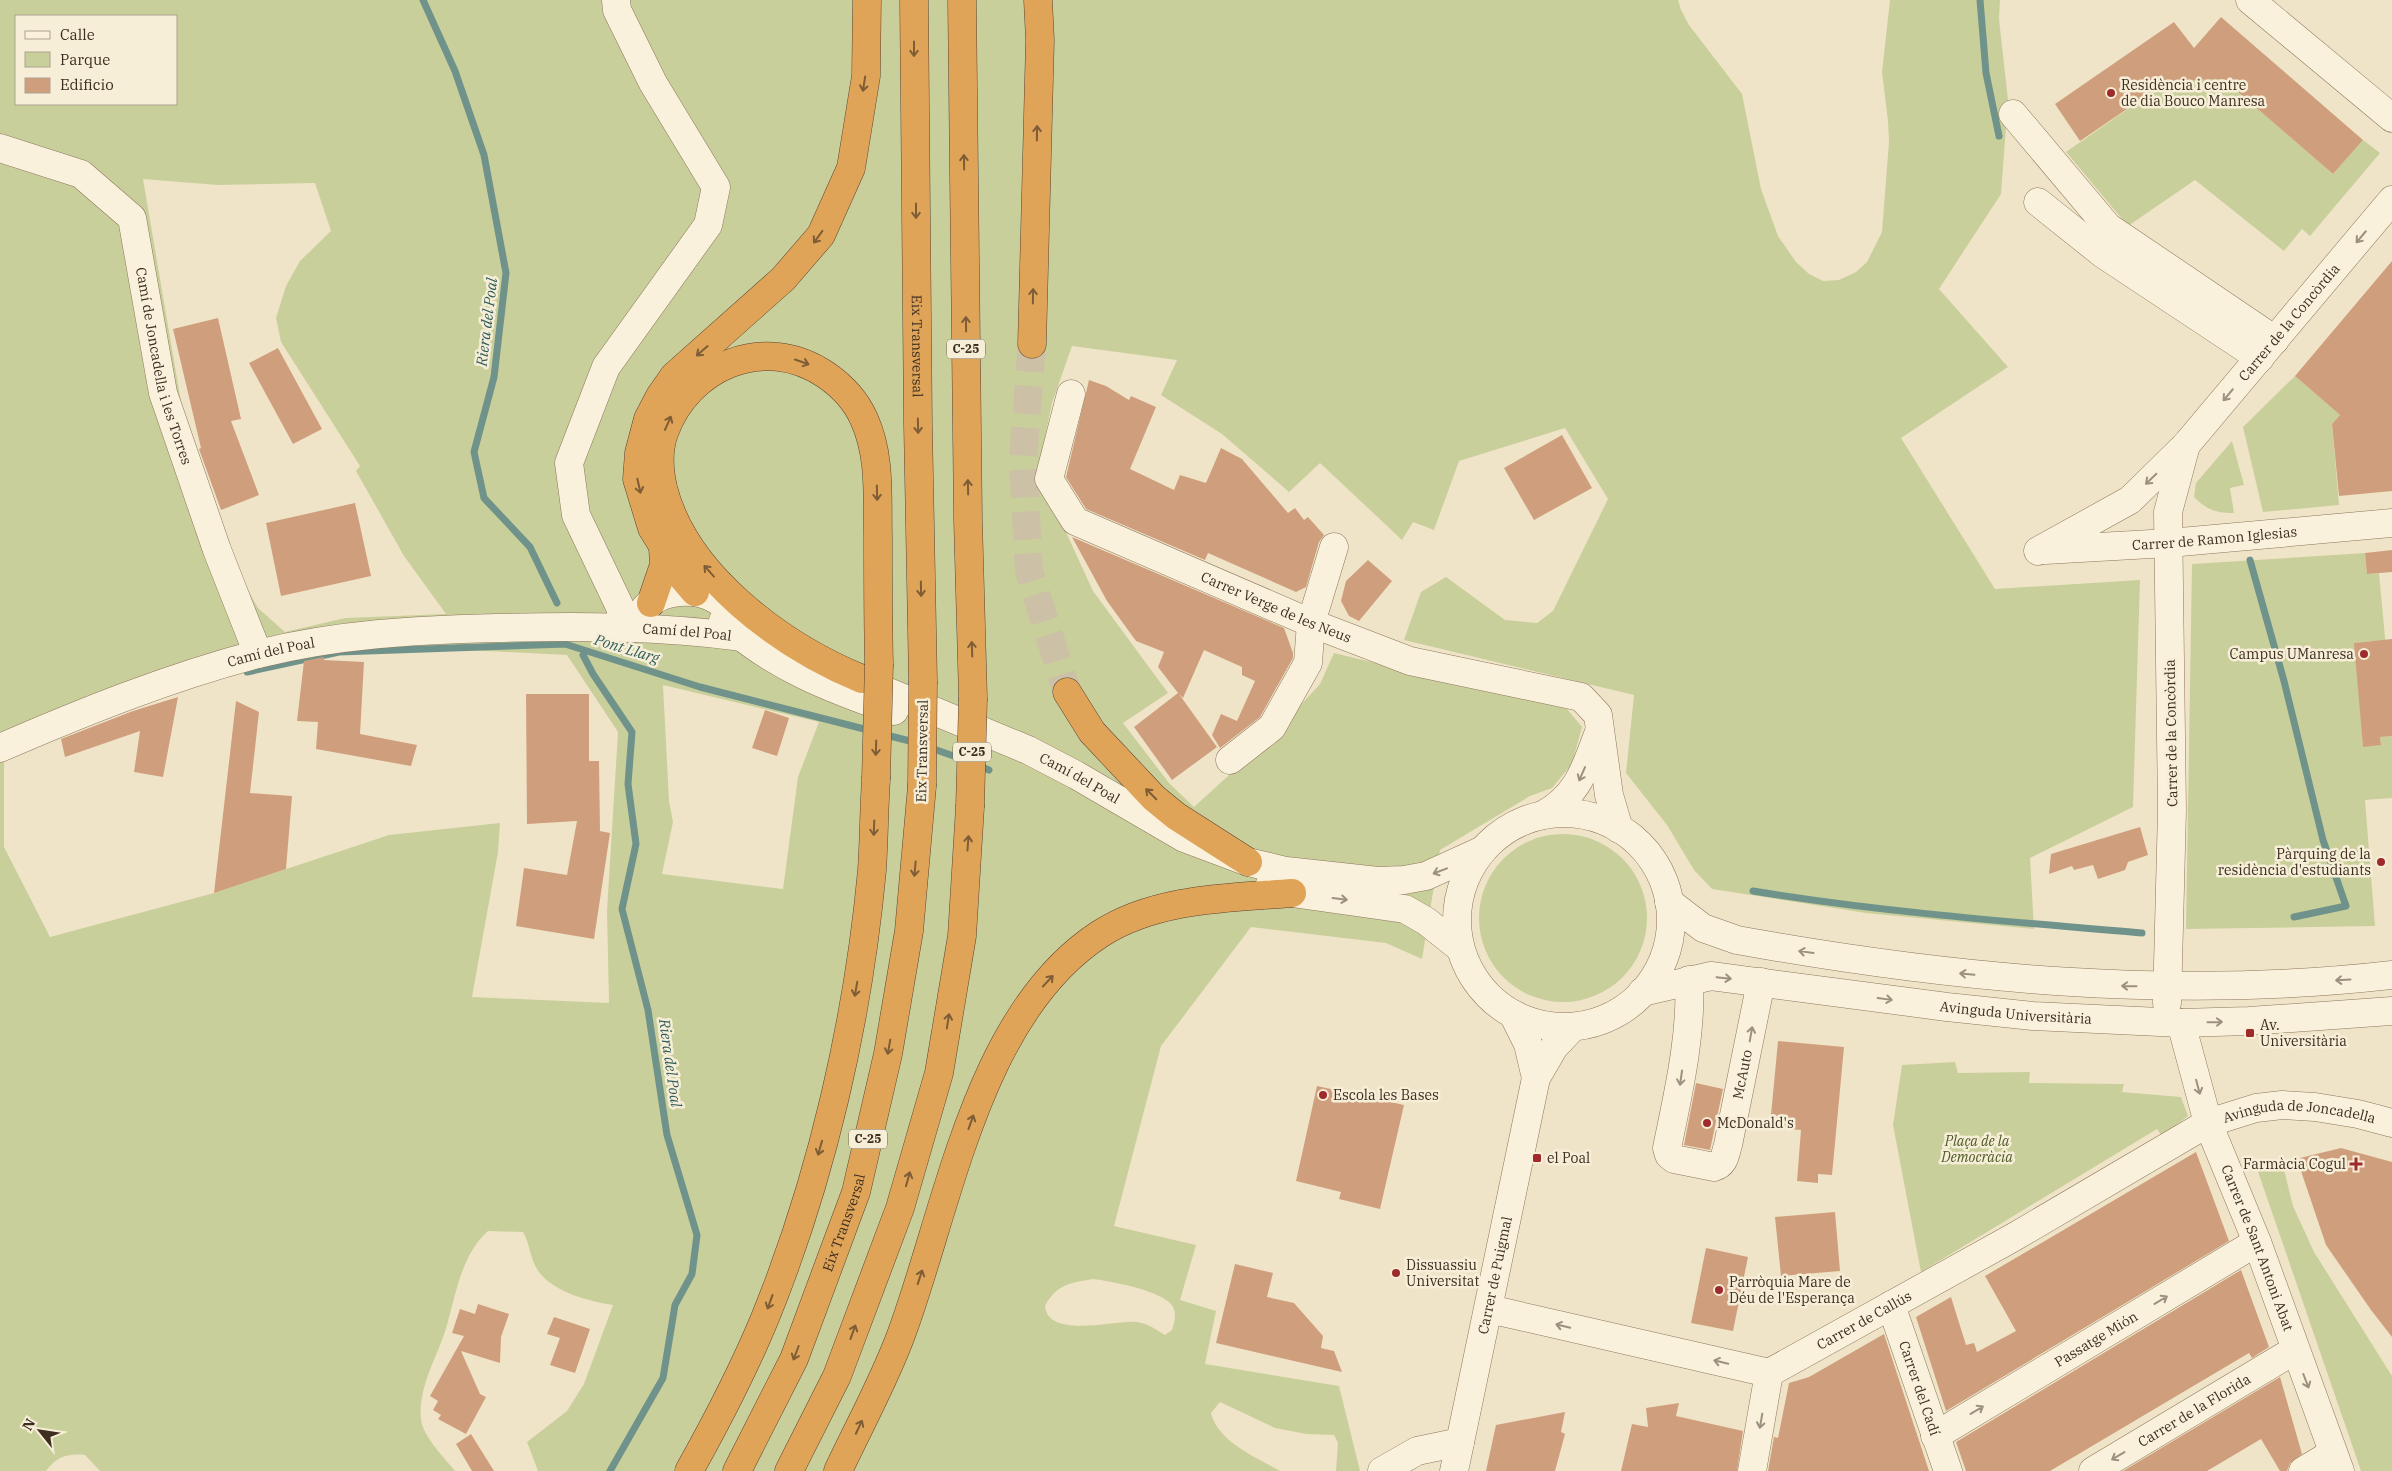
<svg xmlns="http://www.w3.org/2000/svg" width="2392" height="1471" viewBox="0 0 2392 1471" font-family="'IBM Plex Serif',serif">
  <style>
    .green { fill: #c9cf9b; fill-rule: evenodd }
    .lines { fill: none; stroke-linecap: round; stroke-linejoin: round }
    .stream { stroke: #6f938a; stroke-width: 7 }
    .building { fill: #cf9f7d }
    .highway-tunnel { stroke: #ccc0a6; stroke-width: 28; stroke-dasharray: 28 14; stroke-linecap: butt }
    .minor-casing { stroke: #8d765c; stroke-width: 29 }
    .highway-casing { stroke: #5b4430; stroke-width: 29 }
    .minor { stroke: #faf1dc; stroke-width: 28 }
    .highway { stroke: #e0a458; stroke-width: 28 }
    .highway-bridge-casing { stroke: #5b4430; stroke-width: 29; stroke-linecap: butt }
    .highway-bridge { stroke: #e0a458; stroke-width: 28 }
    .oneway { stroke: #7e5d36 }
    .oneway2 { stroke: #9c907e }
    .poi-dot { fill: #9e2a2b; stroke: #f7eed8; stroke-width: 2 }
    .labels { text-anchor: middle; stroke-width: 5; stroke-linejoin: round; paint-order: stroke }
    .shield { fill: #f7eed8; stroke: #756857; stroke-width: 1 }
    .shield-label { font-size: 12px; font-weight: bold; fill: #3d2e20 }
    .poi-label { font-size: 14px; fill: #3d2e20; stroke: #f7eed8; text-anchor: start }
    .street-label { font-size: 14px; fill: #3d2e20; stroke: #f7eed8 }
    .park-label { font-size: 14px; font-style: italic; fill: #4d5a26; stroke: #f7eed8 }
    .water-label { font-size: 15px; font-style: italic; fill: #2f5d5a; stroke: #f7eed8 }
  </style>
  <rect width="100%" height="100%" fill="#f0e4c8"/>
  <path class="green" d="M0 0H1678L1681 10 1689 25 1742 94 1761 189 1778 236 1796 262 1809 274 1823 281 1839 280 1856 272 1867 262 1882 232 1889 142 1888 121 1882 72 1890 0H2000L1999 19 2008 100 2001 194 1939 289 2008 367 1901 438 1995 589 2140 580 2133 807 2030 858 2034 929 1866 913 1712 889 1694 870 1667 825 1626 773 1634 695 1404 640 1421 592 1446 577 1505 620 1537 623 1553 611 1608 499 1565 428 1459 461 1434 530 1413 522 1402 540 1320 463 1289 492 1222 434 1161 395 1177 360 1072 346 1052 403 1038 471 1093 591 1168 693 1123 723 1169 783 1194 807 1274 734 1320 684 1334 653 1567 709 1582 727 1572 764 1552 788 1530 796 1440 850 1422 959 1386 943 1251 927 1161 1046 1114 1226 1196 1245 1180 1300 1216 1311 1205 1364 1339 1386 1360 1471H1336L1338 1443 1334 1435 1306 1434 1275 1428 1220 1402 1211 1413C1218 1442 1256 1457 1280 1471H538L527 1442 567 1411 584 1384 613 1305C590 1302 550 1291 537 1269 530 1258 530 1244 523 1232L488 1231C462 1254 456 1293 447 1325 438 1357 418 1385 421 1420 424 1438 444 1457 455 1471H100L85 1455C68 1453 56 1457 46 1471H0ZM16 16H176V104H16ZM143 179 218 185 315 183 331 231 300 261 286 286 276 318 281 342 360 466 356 471 404 556 446 614 345 618 285 632 258 608 241 578 187 437ZM446 649 567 655 618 732 607 911 609 1003 472 997 498 852 500 823 389 835 214 893 50 937 4 847V759L210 677 239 672 247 673 339 653ZM663 685 819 722 798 777 783 889 662 874 673 822 669 801ZM1093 1279C1110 1281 1165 1291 1173 1307 1177 1314 1174 1324 1172 1330L1165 1335C1155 1329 1149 1324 1137 1322 1117 1319 1048 1340 1045 1306 1057 1284 1070 1283 1093 1279Z
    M2223 79 2333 174 2363 140 2380 153 2310 236 2302 229 2284 251 2195 180 2128 226 2066 152 2168 81Z
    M2295 376 2340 415 2332 424 2339 505 2263 512 2243 427Z
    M2232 441 2244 485 2230 488 2234 513C2216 513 2207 510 2194 497L2196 483Z
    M2365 553 2367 574 2379 573 2391 701 2372 641 2355 643 2363 746 2381 745 2380 737 2392 736V798L2365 800 2375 926 2186 929 2192 564Z
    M1479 918a84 84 0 1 1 168 0a84 84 0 1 1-168 0Z
    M1955 1062 1958 1073 2030 1072 2029 1083 2124 1084 2122 1092 2181 1097 2188 1116 2162 1136 2157 1129 1921 1272 1893 1125 1902 1065Z
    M2254 1160 2282 1162 2293 1206 2314 1252 2392 1376V1471H2361Z"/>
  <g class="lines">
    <path class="stream" d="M423 0 455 71 484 155 506 273 494 377 474 452 484 498 530 547 557 603
      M1980 0 1986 73 1999 136
      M2250 560 2284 681 2323 840 2346 906 2294 917
      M583 655 593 674 632 732 628 784 636 844 622 909 648 1010 667 1135 697 1235 692 1274 675 1305 663 1378 610 1471
      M247 672 339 652 565 644 700 687 872 731
      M882 734 918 743
      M928 747 965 760
      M977 765 989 770
      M1753 891C1882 912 2012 922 2142 933"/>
  </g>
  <path class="building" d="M2221 17 2363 140 2333 174 2223 79 2168 81 2080 141 2055 104 2174 22 2194 48Z
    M2392 261V491L2339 496 2332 424 2340 415 2295 376Z
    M218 318 241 419 231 421 259 495 221 510 199 449 201 448 173 329Z
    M278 348 322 429 293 444 249 363Z
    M1089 380 1106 386 1129 400 1131 396 1156 407 1130 469 1174 490 1180 475 1206 483 1221 448 1242 459 1288 513 1295 508 1304 520 1308 517 1324 535 1319 542 1306 587 1296 592 1208 553 1205 560 1086 509 1066 477Z
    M1562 435 1592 488 1534 520 1504 468Z
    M355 503 371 576 281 596 266 523Z
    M1072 537 1284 628 1293 653V658L1260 717 1220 748 1212 735 1221 714 1237 721 1255 681 1242 675V667L1204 650 1183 698 1179 694 1217 747 1172 780 1134 727 1178 693 1158 667 1164 652 1136 641 1107 601Z
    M2392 550V572L2367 574 2365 553Z
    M1368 560 1392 581 1359 621 1349 616 1341 601 1346 581Z
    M2392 639V736L2380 737 2381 745 2363 747 2354 643Z
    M324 657V660L364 662 360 734 417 745 411 766 316 749 318 722 297 721 304 661Z
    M526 694H589V761H599L600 831 610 833 594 939 516 926 524 868 567 875 577 821 527 824Z
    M178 697 163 777 134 772 140 731 65 757 61 739 133 711Z
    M236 701 259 712 250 793 292 796 286 869 214 893Z
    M765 710 789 718 777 756 752 748Z
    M2140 827 2148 855 2128 862 2125 870 2098 879 2093 865 2074 870 2072 866 2049 874 2051 854Z
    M1778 1041 1844 1047 1832 1175 1818 1174V1183L1797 1181 1801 1130 1778 1128 1779 1116 1771 1115Z
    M1696 1083 1723 1089 1710 1150 1684 1145Z
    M1317 1086 1404 1105 1380 1209 1339 1199 1341 1192 1296 1181Z
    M2341 1148 2392 1162V1337L2371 1310 2326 1245 2301 1171 2300 1158Z
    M2196 1152 2229 1241 1946 1411 1916 1317 1951 1297 1966 1345 1974 1343 1977 1352 2016 1331 1985 1276Z
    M1835 1212 1840 1271 1781 1276 1775 1217Z
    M1706 1248 1748 1257 1733 1331 1691 1323Z
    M1235 1264 1273 1273 1267 1297 1294 1303 1323 1336 1321 1348 1334 1351 1342 1372 1216 1343Z
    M2241 1270 2269 1347 2252 1358 2249 1353 2050 1471H1966L1956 1442Z
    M478 1304 509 1314 501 1337 500 1363 461 1351 480 1394 486 1397 466 1434 438 1419 441 1415 433 1410 438 1401 430 1396 464 1336 452 1333 460 1309 475 1314Z
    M554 1317 590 1329 575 1373 550 1365 560 1338 547 1334Z
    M1884 1334 1929 1471H1768L1774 1437 1778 1438 1789 1383 1809 1377Z
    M2280 1377 2302 1454 2290 1463 2287 1471H2280L2261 1439 2207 1471H2123Z
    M1679 1403 1676 1416 1743 1431 1737 1471H1621L1632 1424 1648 1427 1646 1408Z
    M1565 1412 1561 1432 1565 1434 1555 1471H1486L1496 1425Z
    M471 1434 494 1471H472L456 1444Z"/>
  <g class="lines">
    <path class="highway-tunnel" d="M1032 344 1023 459 1029 571 1067 692"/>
    <g class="minor-casing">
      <g id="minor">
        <path d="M616 0 617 10 653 83 716 187 708 225 606 367 569 463 576 515 620 607 624 628"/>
        <path d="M2250 0 2392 118"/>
        <path d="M2013 114 2108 227 2275 340"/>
        <path id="s1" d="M0 148 81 174 132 218 163 393 217 550 258 654"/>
        <path d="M2038 202 2103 254 2260 358"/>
        <path id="s2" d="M1071 394 1049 479 1075 521 1311 623 1410 661 1581 697 1598 715 1609 795 1619 829"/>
        <path id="s3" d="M2045 550 2169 543 2392 523"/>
        <path id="s4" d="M2038 551 2130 500 2186 445 2392 200"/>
        <path d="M723 621C773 667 831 689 894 711"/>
        <path d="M634 628C638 621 641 613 646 607 662 589 695 588 715 599 727 606 738 618 748 627"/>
        <path id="s5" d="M857 679 1028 750 1076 775 1184 838 1248 862 1286 871 1378 881 1404 880 1426 876 1483 850"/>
        <path id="s6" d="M0 748C83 712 170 677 258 654 337 634 416 630 497 628 578 626 660 626 741 637"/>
        <path d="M1230 760 1272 727 1308 663 1311 623 1334 547"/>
        <circle cx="1564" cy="920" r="107"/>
        <path d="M1543 815C1579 795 1585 768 1599 732"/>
        <path d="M1270 884 1292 893 1405 909 1426 921 1460 948"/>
        <path d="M1669 902 1703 928 1737 940C1953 979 2173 1000 2392 975"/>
        <path id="s7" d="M1689 980C1692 1035 1678 1094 1667 1148L1669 1155 1674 1159 1714 1167C1725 1164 1725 1154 1728 1145L1761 982"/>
        <path id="s8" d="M1642 992 1711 976 1947 1007 2033 1016 2181 1023 2249 1021 2392 1011"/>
        <path d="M2167 1003 2172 810 2168 512 2186 445"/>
        <path d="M1513 1014 1528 1044 1536 1078"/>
        <path id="s9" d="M2181 1023 2208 1123 2257 1242 2340 1471"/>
        <path id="s10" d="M1891 1305 1948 1471"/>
        <path id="s11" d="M1489 1309 1769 1373 2014 1237 2208 1123 2256 1108 2282 1105 2315 1107 2358 1114 2392 1123"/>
        <path id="s12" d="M1935 1436 2257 1242"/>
        <path d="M1382 1471 1417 1451 1460 1442"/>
        <path id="s13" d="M1454 1471 1536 1078 1554 1047 1573 1027"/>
        <path d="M1752 1471 1769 1373"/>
        <path id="s14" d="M2093 1471 2295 1350"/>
        <path d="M2303 1471 2333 1453"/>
      </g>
    </g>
    <g class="highway-casing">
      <g id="highway">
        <path id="s15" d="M914 0 918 425 923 681"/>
        <path d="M962 0 968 520 973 698"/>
        <path d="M1032 344 1040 40 1038 0"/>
        <path d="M695 592 683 578 652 528 637 479 639 453 648 419 660 396 674 376 783 279 821 235 851 168 866 76 867 0"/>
        <path d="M651 603 664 565 663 548"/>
        <path d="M862 679C782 646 685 576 663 488 659 470 658 450 664 433 688 366 764 333 826 375 842 386 856 401 864 419 881 456 877 497 878 536 878 579 878 622 879 664"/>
        <path d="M1067 692 1092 732 1154 798 1176 816 1248 862"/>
        <path d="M689 1471C717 1421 743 1371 765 1318 822 1178 858 1021 872 870 874 840 874 809 876 779"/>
        <path id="s16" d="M737 1471 794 1359 856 1192 888 1054 909 931 922 786"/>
        <path d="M789 1471 837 1376 900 1208 939 1073 962 936 970 807"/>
        <path d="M838 1471C859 1426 884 1381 901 1335 949 1206 977 1014 1100 934 1156 898 1228 898 1292 893"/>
      </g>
    </g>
    <use href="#minor" class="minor"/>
    <use href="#highway" class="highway"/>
    <g class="highway-bridge-casing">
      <path id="highway-bridge" d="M876 779 879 664
        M922 786 923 681
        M970 807 973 698"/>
    </g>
    <use href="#highway-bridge" class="highway-bridge"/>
  </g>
  <defs><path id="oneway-shaft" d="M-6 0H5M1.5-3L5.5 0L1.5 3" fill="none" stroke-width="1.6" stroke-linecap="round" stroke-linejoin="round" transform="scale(1.25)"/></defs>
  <g class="oneway">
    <use href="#oneway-shaft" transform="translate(914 49) rotate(90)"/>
    <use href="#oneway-shaft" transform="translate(864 84) rotate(99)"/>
    <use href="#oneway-shaft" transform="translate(1037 133) rotate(-89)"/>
    <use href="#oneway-shaft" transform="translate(964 162) rotate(-91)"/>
    <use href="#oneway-shaft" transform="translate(916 211) rotate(90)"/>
    <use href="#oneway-shaft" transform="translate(818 237) rotate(126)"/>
    <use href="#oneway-shaft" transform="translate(1033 296) rotate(-89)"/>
    <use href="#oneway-shaft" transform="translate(966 324) rotate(-91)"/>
    <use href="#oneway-shaft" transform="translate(702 351) rotate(139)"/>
    <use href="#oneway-shaft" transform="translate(802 362) rotate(19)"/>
    <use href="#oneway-shaft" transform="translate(668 423) rotate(-66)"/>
    <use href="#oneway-shaft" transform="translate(918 426) rotate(89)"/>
    <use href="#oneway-shaft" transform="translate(639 486) rotate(77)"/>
    <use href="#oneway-shaft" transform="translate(968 487) rotate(-91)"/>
    <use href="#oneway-shaft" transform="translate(877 493) rotate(89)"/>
    <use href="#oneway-shaft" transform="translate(709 571) rotate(-132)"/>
    <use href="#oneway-shaft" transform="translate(921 589) rotate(89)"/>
    <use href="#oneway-shaft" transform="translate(972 649) rotate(-92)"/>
    <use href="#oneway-shaft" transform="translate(876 748) rotate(92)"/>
    <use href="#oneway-shaft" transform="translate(1151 794) rotate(-135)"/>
    <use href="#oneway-shaft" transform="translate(874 828) rotate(92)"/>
    <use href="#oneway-shaft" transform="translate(968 843) rotate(-86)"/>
    <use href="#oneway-shaft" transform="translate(915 869) rotate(95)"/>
    <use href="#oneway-shaft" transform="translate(1048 981) rotate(-47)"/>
    <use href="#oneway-shaft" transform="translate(856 989) rotate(100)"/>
    <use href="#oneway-shaft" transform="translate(948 1021) rotate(-81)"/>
    <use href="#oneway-shaft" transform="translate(889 1047) rotate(100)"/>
    <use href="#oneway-shaft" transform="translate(971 1122) rotate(-70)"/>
    <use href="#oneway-shaft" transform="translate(820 1148) rotate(106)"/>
    <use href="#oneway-shaft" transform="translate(908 1179) rotate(-74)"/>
    <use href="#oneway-shaft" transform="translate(920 1277) rotate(-72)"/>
    <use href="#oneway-shaft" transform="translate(770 1302) rotate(110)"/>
    <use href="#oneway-shaft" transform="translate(853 1332) rotate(-70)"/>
    <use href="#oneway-shaft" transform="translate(796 1353) rotate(111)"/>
    <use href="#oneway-shaft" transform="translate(859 1427) rotate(-65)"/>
  </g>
  <g class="oneway2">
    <use href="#oneway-shaft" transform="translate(2361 237) rotate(130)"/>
    <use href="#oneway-shaft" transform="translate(2228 395) rotate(130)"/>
    <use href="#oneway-shaft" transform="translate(2151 479) rotate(136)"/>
    <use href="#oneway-shaft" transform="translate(1582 774) rotate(114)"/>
    <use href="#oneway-shaft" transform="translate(1440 871) rotate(159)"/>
    <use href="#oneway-shaft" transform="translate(1340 899) rotate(7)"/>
    <use href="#oneway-shaft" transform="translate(1806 952) rotate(-172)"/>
    <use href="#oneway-shaft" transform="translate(1967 974) rotate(-175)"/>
    <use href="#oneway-shaft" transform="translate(1724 978) rotate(6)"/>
    <use href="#oneway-shaft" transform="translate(2343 980) rotate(177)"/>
    <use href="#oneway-shaft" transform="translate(2129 986) rotate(-179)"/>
    <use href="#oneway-shaft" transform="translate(1885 999) rotate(8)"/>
    <use href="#oneway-shaft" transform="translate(2215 1022) rotate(-1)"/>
    <use href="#oneway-shaft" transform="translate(1751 1034) rotate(-80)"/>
    <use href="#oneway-shaft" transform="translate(1681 1078) rotate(98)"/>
    <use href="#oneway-shaft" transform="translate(2198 1087) rotate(75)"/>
    <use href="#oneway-shaft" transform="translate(2161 1300) rotate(-31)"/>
    <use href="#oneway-shaft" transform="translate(1563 1326) rotate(-167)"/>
    <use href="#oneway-shaft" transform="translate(1721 1362) rotate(-167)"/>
    <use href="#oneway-shaft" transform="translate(2306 1381) rotate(69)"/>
    <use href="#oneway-shaft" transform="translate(1977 1410) rotate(-31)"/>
    <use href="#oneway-shaft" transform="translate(1761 1421) rotate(100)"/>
    <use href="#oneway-shaft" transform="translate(2118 1456) rotate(149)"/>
  </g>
  <g class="poi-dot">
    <circle cx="2111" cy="93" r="5"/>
    <circle cx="2364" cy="654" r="5"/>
    <circle cx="2381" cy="862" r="5"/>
    <rect x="2245" y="1028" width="10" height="10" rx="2.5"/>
    <circle cx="1323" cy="1095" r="5"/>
    <circle cx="1707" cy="1123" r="5"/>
    <rect x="1532" y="1153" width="10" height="10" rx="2.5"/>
    <path d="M2353.5 1156.5h5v5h5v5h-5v5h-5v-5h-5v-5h5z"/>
    <circle cx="1396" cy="1273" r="5"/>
    <circle cx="1719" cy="1290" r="5"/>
  </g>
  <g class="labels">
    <g class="shield">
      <rect x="947" y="339.5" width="38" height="19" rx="4"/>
      <rect x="953" y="742.5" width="38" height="19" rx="4"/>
      <rect x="849" y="1129.5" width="38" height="19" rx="4"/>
    </g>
    <g class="shield-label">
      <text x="966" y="353">C-25</text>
      <text x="972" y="756">C-25</text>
      <text x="868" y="1143">C-25</text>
    </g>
    <g class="poi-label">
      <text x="2121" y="90">Residència i centre<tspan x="2121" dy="16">de dia Bouco Manresa</tspan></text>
      <text x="2354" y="659" text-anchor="end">Campus UManresa</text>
      <text x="2371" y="859" text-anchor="end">Pàrquing de la<tspan x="2371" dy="16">residència d'estudiants</tspan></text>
      <text x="2260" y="1030">Av.<tspan x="2260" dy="16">Universitària</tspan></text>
      <text x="1333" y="1100">Escola les Bases</text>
      <text x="1717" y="1128">McDonald's</text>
      <text x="1547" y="1163">el Poal</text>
      <text x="2346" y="1169" text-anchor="end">Farmàcia Cogul</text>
      <text x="1406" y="1270">Dissuassiu<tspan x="1406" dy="16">Universitat</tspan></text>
      <text x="1729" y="1287">Parròquia Mare de<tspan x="1729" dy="16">Déu de l'Esperança</tspan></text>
    </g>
    <g class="street-label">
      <text dy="5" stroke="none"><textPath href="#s4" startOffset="344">Carrer de la Concòrdia</textPath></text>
      <text dy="5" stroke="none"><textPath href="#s15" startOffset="346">Eix Transversal</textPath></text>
      <text dy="5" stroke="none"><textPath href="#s1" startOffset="304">Camí de Joncadella i les Torres</textPath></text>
      <text dy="5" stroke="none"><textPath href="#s3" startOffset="170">Carrer de Ramon Iglesias</textPath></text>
      <text dy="5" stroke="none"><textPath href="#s2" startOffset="356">Carrer Verge de les Neus</textPath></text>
      <text dy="5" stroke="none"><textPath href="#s6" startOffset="706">Camí del Poal</textPath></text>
      <text dy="5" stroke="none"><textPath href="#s6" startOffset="288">Camí del Poal</textPath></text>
      <text transform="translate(2171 733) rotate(-91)" y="5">Carrer de la Concòrdia</text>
      <text transform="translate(922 751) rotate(-89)" y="5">Eix Transversal</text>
      <text dy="5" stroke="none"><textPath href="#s5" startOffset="244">Camí del Poal</textPath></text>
      <text dy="5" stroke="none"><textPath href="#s8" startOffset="378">Avinguda Universitària</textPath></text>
      <text dy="5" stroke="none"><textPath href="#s7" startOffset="324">McAuto</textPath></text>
      <text dy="5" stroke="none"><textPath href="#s11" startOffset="886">Avinguda de Joncadella</textPath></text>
      <text dy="5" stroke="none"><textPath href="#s16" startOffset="271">Eix Transversal</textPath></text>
      <text dy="5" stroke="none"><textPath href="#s9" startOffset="238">Carrer de Sant Antoni Abat</textPath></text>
      <text dy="5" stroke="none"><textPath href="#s13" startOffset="200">Carrer de Puigmal</textPath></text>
      <text dy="5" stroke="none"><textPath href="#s11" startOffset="396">Carrer de Callús</textPath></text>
      <text dy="5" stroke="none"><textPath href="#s12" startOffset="188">Passatge Mión</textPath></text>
      <text dy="5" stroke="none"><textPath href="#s10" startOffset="88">Carrer del Cadí</textPath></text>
      <text dy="5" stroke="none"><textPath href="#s14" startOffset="118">Carrer de la Florida</textPath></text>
    </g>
    <g class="park-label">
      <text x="1977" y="1146">Plaça de la<tspan x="1977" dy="16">Democràcia</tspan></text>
    </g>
    <g class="water-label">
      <text transform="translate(487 322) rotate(-83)" y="5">Riera del Poal</text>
      <text transform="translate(627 649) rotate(17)" y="5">Pont Llarg</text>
      <text transform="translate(670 1063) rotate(82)" y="5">Riera del Poal</text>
    </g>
  </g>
  <rect x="15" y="15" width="162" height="90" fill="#f7eed8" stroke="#ada18e"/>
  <rect x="25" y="31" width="25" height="8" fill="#faf1dc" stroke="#ada18e"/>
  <text x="60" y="40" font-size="15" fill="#3d2e20">Calle</text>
  <rect x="25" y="52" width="25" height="15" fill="#c9cf9b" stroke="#ada18e"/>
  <text x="60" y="65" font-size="15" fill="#3d2e20">Parque</text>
  <rect x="25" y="78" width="25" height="15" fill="#cf9f7d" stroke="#ada18e"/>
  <text x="60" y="90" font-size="15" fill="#3d2e20">Edificio</text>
  <g transform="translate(40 1431) rotate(300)" stroke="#f7eed8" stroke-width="4" paint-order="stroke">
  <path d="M0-4L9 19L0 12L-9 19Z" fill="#3d2e20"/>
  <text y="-8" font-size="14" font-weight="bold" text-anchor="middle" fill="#3d2e20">N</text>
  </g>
</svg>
